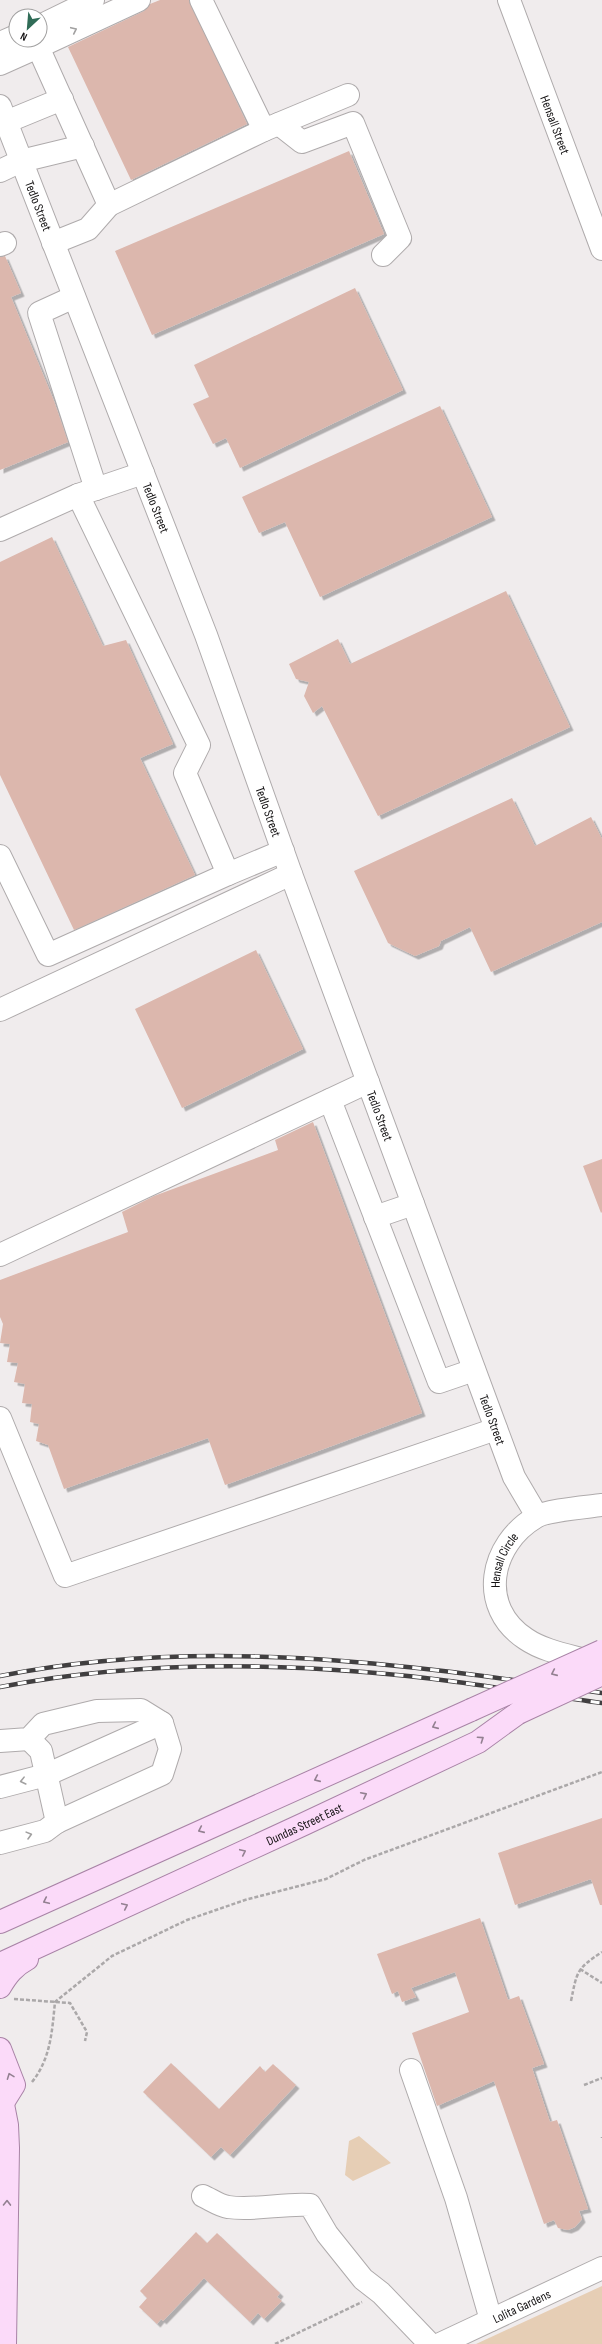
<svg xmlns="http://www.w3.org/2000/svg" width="602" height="2344" viewBox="0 0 602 2344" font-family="'Sofia Sans Condensed',sans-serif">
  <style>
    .green { fill: #e6ceb5 }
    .building { fill: #dcb7ad; filter: url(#shadow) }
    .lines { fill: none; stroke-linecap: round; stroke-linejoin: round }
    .minor-casing { stroke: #afabac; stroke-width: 24 }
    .major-casing { stroke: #a883a6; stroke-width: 24 }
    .path { stroke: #aba8a9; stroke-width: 2.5; stroke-dasharray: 4 2; stroke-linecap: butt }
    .minor { stroke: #fff; stroke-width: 22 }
    .major { stroke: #fbdaf9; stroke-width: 22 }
    .rail-casing { stroke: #413f40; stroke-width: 4.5 }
    .rail { stroke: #fff; stroke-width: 3; stroke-dasharray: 9; stroke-linecap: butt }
    .major-bridge-casing { stroke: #a883a6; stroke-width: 24; stroke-linecap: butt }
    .major-bridge { stroke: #fbdaf9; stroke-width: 22 }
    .oneway { stroke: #a1a0a0 }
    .oneway2 { stroke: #938091 }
    .labels { text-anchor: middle; stroke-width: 3.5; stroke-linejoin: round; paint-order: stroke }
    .street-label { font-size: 13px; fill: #131112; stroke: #fff }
  </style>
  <defs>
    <filter id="shadow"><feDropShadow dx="3.5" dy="3.5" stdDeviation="0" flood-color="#0004"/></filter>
  </defs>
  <rect width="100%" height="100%" fill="#f0eced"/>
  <path class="green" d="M359 2136 391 2163 353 2181 345 2175 349 2141Z
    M602 2286V2344H476Z"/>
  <path class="building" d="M160 0H189L247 124 131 180 68 47 144 11 150 4Z
    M349 151 384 234 152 335 115 251Z
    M5 256 21 293 11 297 54 401 68 442 0 470V257Z
    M355 288 403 390 240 468 226 438 213 444 193 404 209 397 194 365Z
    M440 406 492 517 320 597 285 522 259 533 242 497Z
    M52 537 103 646 126 640 173 744 140 758 195 875 74 930 0 775V562Z
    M506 591 570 727 378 816 322 706 313 713 304 696 309 682 296 679 289 664 338 639 350 664Z
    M512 798 535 846 591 817 602 839V922L491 972 470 927 441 941 439 946 415 956 388 943 354 871Z
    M256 950 303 1049 182 1108 135 1009Z
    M313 1122 422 1413 225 1485 208 1438 64 1489 48 1445 36 1441 39 1424 30 1422 32 1404 22 1403 25 1384 14 1382 18 1363 7 1362 10 1344 0 1343 3 1324 0 1317V1280L128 1232 122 1212 154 1196 278 1150 275 1140Z
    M602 1159V1212L601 1213 583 1166Z
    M602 1818V1905H600L591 1879 515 1905 498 1853Z
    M480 1918 508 2000 519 1996 544 2064 532 2068 550 2122 557 2120 588 2209 579 2211 582 2219 575 2227 568 2230 558 2228 554 2220 544 2224 494 2081 437 2106 412 2033 469 2012 455 1972 411 1988 416 1997 402 2002 398 1991 392 1994 377 1954Z
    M171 2063 219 2109 260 2066 265 2072 273 2064 296 2085 230 2155 221 2147 211 2157 143 2092Z
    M196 2232 207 2243 217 2233 280 2293 277 2297 282 2301 264 2319 258 2313 250 2322 204 2278 163 2321 161 2319 157 2324 139 2307 147 2298 140 2291Z"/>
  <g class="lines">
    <g class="minor-casing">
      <g id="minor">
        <path d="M201 0 264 130 348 95"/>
        <path id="s1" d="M509 0 602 249"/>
        <path d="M40 26 93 0"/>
        <path d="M0 43 16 36"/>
        <path d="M38 47 139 0"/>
        <path d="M0 64 38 47 109 205 88 229 53 243"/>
        <path id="s2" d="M0 106 206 635 291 874 514 1477 537 1516"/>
        <path d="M6 122 62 99"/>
        <path d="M279 124 302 142 353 123 400 238 383 255"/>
        <path d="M0 171 21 161 83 146"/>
        <path d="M109 205 264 130"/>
        <path d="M0 245 5 243"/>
        <path d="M74 297 39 313 96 489"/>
        <path d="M78 495 199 745 185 773 228 874 283 851"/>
        <path d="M0 530 78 495 143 473"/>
        <path d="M0 856 48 955 228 874"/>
        <path d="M0 1010 291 874"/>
        <path d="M330 1100 439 1382 474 1370"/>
        <path d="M375 1217 413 1204"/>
        <path d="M0 1255 368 1082"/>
        <path d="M0 1418 65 1576 496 1429"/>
        <path id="s3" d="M595 1663C573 1656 545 1652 526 1639 477 1607 490 1544 536 1517 547 1510 588 1507 602 1505"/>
        <path d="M29 1739 41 1751 57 1822"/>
        <path d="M0 1741 29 1739 43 1724 97 1711 141 1710 162 1723 170 1749 162 1774 57 1822 45 1831 0 1843"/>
        <path d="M0 1787 46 1775 162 1723"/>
        <path d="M411 2070 456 2198 491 2320"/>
        <path d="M203 2196C210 2199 220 2206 228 2207 255 2211 283 2203 310 2205L327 2234 363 2279 381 2293 430 2344"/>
        <path id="s4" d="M440 2344 602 2268"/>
      </g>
    </g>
    <g class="major-casing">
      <g id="major">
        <path d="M0 1922 471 1710"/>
        <path id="s5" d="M0 1964 304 1824 478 1742 518 1713"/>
        <path d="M0 1987C7 1975 14 1966 27 1959"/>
        <path d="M0 2049 14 2085 4 2101"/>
        <path d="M0 2089 7 2125 8 2148 5 2344"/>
      </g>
    </g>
    <path class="path" d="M580 1969 602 1983
      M14 1999 70 2003 87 2032 85 2041
      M571 2001C577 1972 576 1969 602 1952
      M32 2082C51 2058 52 2031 55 2002L112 1956 187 1920 245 1900 326 1879 364 1860 602 1772
      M584 2085 602 2078
      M602 2138V2137
      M275 2344 362 2302"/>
    <use href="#minor" class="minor"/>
    <use href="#major" class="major"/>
    <g class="rail-casing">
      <path id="rail" d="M0 1676C199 1636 403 1663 602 1693
        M0 1687C118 1664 244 1662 364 1672 444 1678 523 1692 602 1703"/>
    </g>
    <use href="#rail" class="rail"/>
    <g class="major-bridge-casing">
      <path id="major-bridge" d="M471 1710 602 1651
        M518 1713 602 1674"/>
    </g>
    <use href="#major-bridge" class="major-bridge"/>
  </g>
  <defs><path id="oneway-chevron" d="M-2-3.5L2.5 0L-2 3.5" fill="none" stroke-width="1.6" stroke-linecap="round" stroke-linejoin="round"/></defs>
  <g class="oneway">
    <use href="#oneway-chevron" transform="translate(74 30) rotate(-25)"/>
    <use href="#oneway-chevron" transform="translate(23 1781) rotate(166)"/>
    <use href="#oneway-chevron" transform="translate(29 1835) rotate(-15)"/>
  </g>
  <g class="oneway2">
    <use href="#oneway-chevron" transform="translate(554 1673) rotate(156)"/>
    <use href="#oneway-chevron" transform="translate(435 1726) rotate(156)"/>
    <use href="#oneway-chevron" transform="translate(481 1739) rotate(-34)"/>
    <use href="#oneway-chevron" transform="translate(317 1779) rotate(156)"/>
    <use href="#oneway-chevron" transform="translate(364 1795) rotate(-26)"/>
    <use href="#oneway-chevron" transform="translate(201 1830) rotate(156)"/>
    <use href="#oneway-chevron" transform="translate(243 1852) rotate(-25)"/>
    <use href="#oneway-chevron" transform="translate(46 1901) rotate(155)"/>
    <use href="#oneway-chevron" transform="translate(125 1906) rotate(-25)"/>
    <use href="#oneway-chevron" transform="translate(10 2076) rotate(-111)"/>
    <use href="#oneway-chevron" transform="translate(7 2203) rotate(-89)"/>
  </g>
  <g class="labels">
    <g class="street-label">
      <text dy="5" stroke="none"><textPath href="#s1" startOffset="133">Hensall Street</textPath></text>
      <text dy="5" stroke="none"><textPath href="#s2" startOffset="107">Tedlo Street</textPath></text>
      <text dy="5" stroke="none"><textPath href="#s2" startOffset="431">Tedlo Street</textPath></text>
      <text dy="5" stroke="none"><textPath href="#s2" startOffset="755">Tedlo Street</textPath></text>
      <text dy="5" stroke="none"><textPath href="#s2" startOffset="1079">Tedlo Street</textPath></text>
      <text dy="5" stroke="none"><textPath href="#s2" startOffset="1403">Tedlo Street</textPath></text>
      <text dy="5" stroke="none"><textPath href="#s3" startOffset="165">Hensall Circle</textPath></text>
      <text dy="5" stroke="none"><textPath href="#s5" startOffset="335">Dundas Street East</textPath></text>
      <text dy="5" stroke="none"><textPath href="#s4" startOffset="90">Lolita Gardens</textPath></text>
    </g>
  </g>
  <g transform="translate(28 28) rotate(206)"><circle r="19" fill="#ffffff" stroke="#a1a0a0"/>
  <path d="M0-3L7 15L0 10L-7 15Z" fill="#306c57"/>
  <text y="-6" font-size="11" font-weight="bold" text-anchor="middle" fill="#131112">N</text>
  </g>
</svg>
